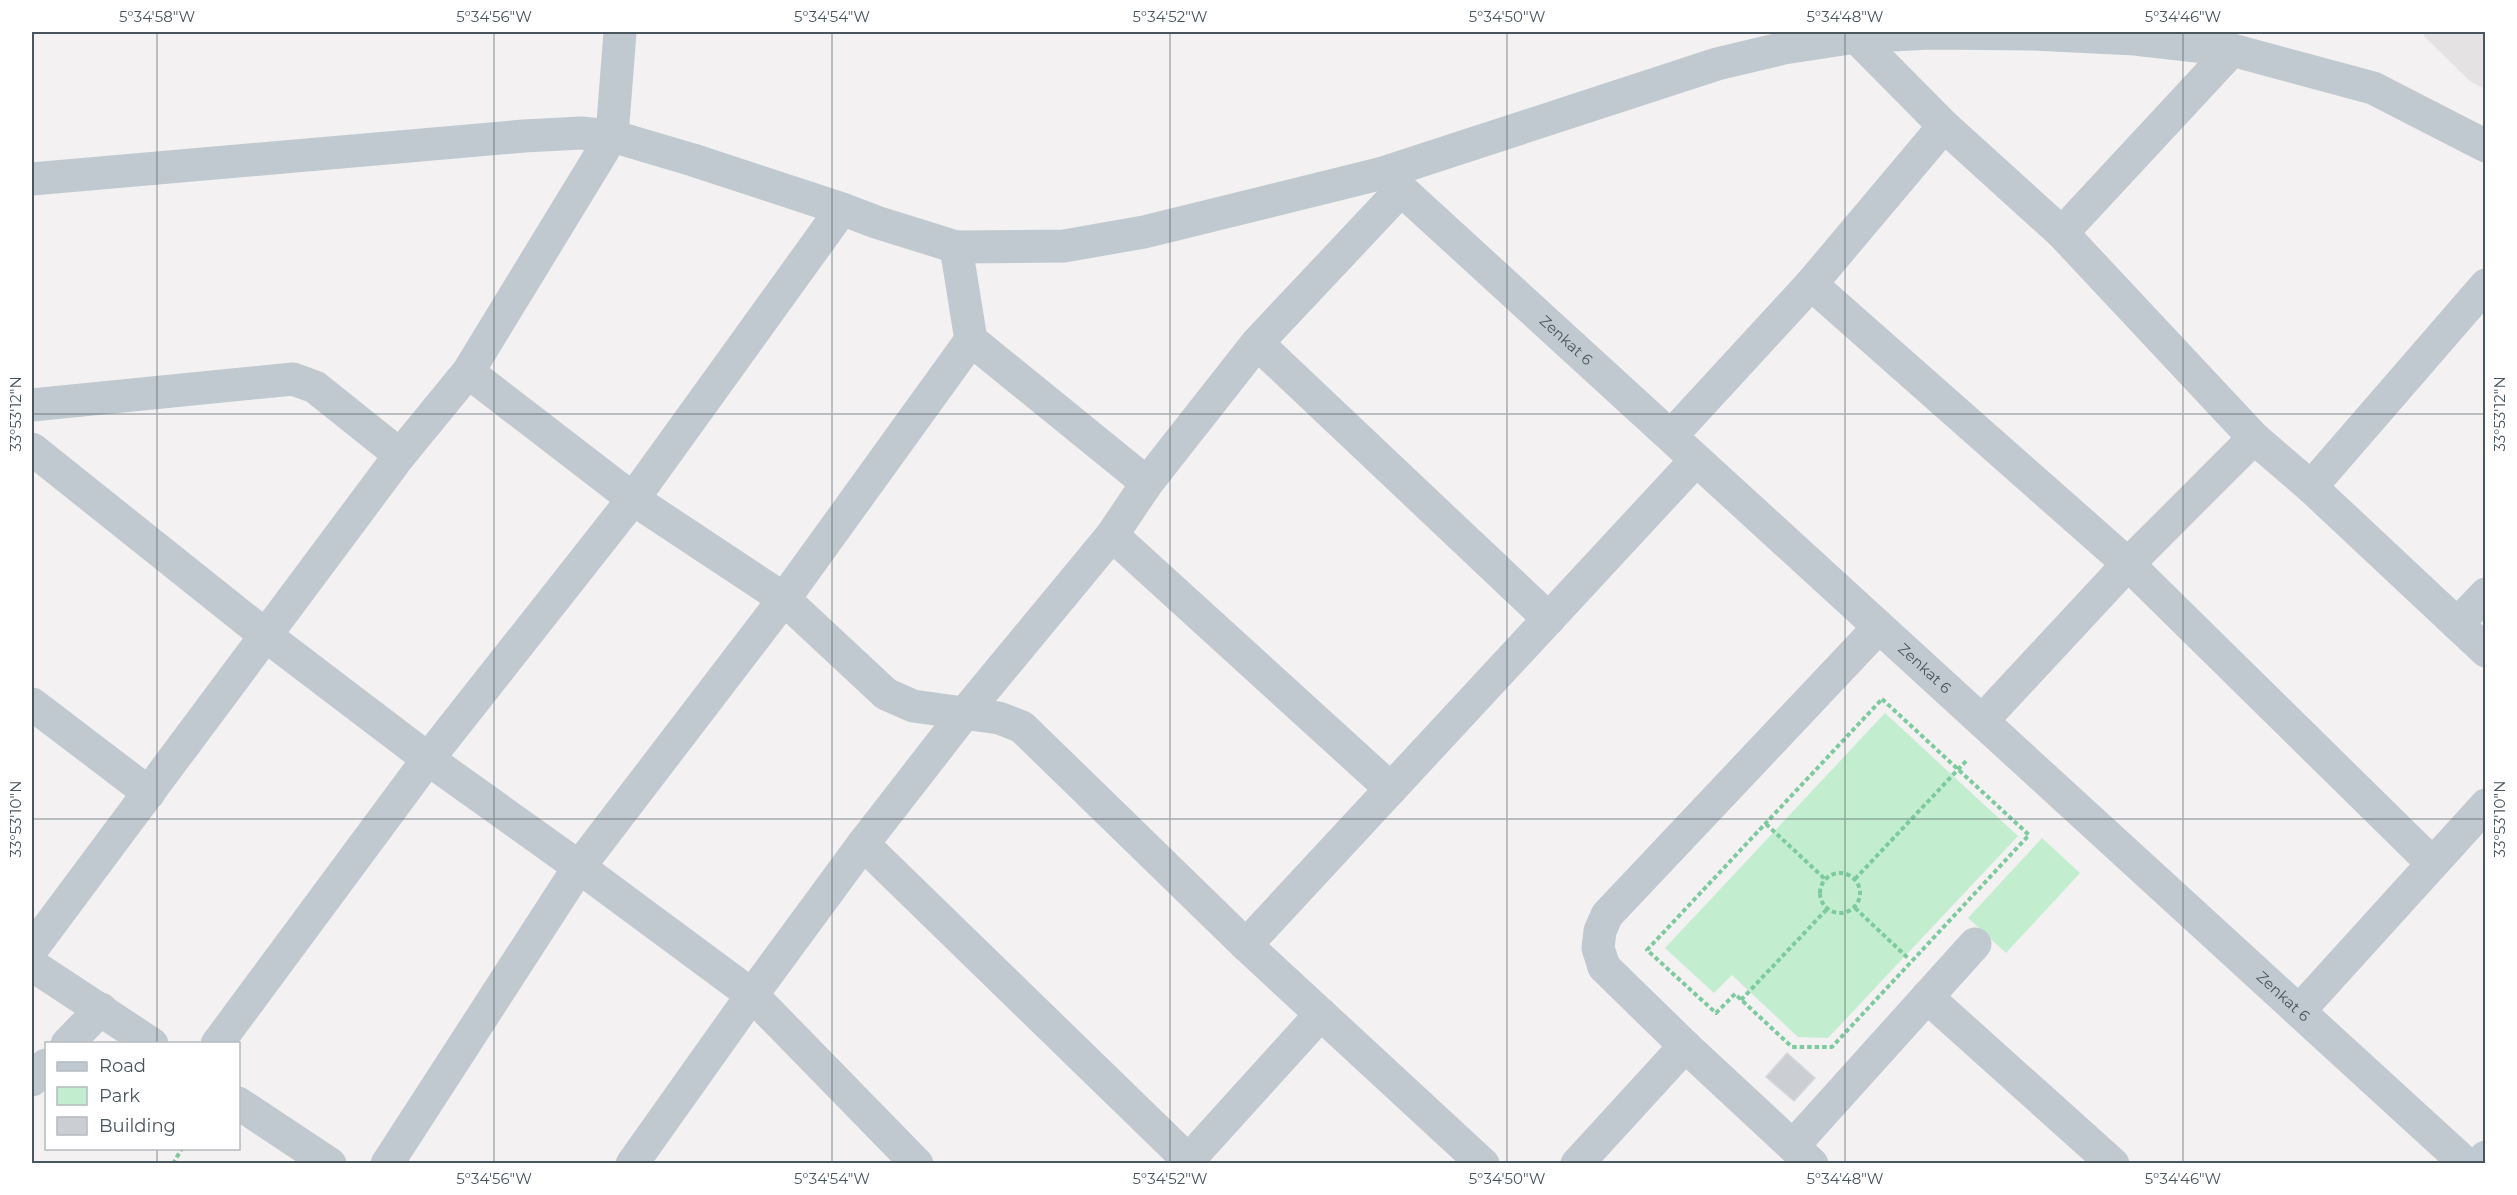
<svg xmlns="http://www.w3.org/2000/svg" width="2517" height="1195" viewBox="0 0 2517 1195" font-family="Montserrat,sans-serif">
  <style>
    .education { fill: #e4e2e3 }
    .green { fill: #c2eecf }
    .building { fill: #cbcfd3; stroke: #d5d8dc; stroke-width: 1.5 }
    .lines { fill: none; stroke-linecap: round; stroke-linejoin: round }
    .path { stroke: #7cca9d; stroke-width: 4; stroke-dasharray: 4.5 3; stroke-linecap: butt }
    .street { stroke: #c0c9cf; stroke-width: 33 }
    .secondary { stroke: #bec9d1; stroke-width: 33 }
    .ticks { fill: none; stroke: #4a565e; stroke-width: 1.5; stroke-opacity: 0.45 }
    .labels { text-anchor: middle; stroke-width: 4.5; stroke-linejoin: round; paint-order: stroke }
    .street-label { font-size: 15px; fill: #4a565e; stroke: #fff }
    .neatline { fill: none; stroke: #4a565e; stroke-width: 2 }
    .ticks-label { font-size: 15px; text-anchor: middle; fill: #4a565e }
  </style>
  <rect width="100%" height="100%" fill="#f3f1f1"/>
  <path class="education" d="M2424 32H2485V89L2470 81 2424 36Z"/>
  <path class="green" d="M1885 713 2018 836 1828 1038 1798 1037 1732 975 1714 993 1665 948Z
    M2042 838 2080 873 2006 953 1968 918Z"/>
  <path class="building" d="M1787 1053 1815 1078 1794 1101 1766 1077Z"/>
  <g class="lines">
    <path class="path" d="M1882 699 2029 835 1832 1047H1792L1735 994 1716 1013 1647 950Z
      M1766 824 1825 879
      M1820 893a20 20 0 1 1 40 0a20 20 0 1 1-40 0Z
      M1855 879 1967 760
      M1855 908 1909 959
      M1741 1000 1827 909
      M173 1164 182 1148"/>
    <g class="street">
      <path d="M1856 37 1944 126 2062 233 2254 438 2311 487 2486 651"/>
      <path id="s1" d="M1383 173 2466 1164"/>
      <path d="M32 179 524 136 581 133 612 136 693 160 842 209 876 222 956 247 1064 246 1144 232 1383 173 1717 64 1784 48 1856 37 1930 33 2032 34 2135 39 2232 50 2373 88 2486 146"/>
      <path d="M2062 233 2232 50"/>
      <path d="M956 247 971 340 1147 483"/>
      <path d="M1811 284 2128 564 2432 863"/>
      <path d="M1257 343 1549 619"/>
      <path d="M468 372 633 499 784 599 886 694 913 706 999 718 1022 727 1246 945 1483 1164"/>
      <path d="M32 405 293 379 315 387 400 455"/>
      <path d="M1671 436 1811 284 1944 126"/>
      <path d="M32 449 265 635 428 759 579 867 752 995 917 1164"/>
      <path d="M2311 487 2486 285"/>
      <path d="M1112 535 1391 789"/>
      <path d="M2457 624 2486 594"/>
      <path d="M32 704 149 793"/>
      <path d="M1982 721 2128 564 2254 438"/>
      <path d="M863 844 1188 1160"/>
      <path d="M1246 945 1696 460"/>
      <path d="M32 949 400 455 468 372 612 136 620 32"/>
      <path d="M32 965 152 1044"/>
      <path d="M1927 997 2113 1164"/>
      <path d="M2299 1011 2486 805"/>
      <path d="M67 1044 101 1009"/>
      <path d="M217 1044 428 759 633 499 842 209"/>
      <path d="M32 1080 46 1065"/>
      <path d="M238 1103 330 1164"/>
      <path d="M1793 1146 1975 944"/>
      <path d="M387 1164 579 867 784 599 971 340"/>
      <path d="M632 1164 752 995 863 844 964 714 1112 535 1147 483 1257 343 1401 190"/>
      <path d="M1185 1164 1321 1014"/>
      <path d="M1577 1164 1685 1046"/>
      <path d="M1812 1164 1685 1046 1604 967 1598 948 1600 931 1607 915 1879 627"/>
    </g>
    <path class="secondary" d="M2479 1164 2486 1157"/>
  </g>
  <path class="ticks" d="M157 32V1044M494 32V1164M832 32V1164M1170 32V1164M1507 32V1164M1845 32V1164M2183 32V1164M32 414H2486M32 819H2486M157 1148V1164"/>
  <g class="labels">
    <g class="street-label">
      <text dy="5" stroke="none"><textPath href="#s1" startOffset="248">Zenkat 6</textPath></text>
      <text dy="5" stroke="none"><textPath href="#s1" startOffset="734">Zenkat 6</textPath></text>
      <text dy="5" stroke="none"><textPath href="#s1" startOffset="1220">Zenkat 6</textPath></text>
    </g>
  </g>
  <rect width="2517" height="1195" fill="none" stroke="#ffffff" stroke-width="66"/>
  <rect x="45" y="1042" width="195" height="108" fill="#ffffff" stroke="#b7bbbf" stroke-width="1.5"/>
  <rect x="57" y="1062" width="30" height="9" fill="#bec9d1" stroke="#b7bbbf" stroke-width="1.5"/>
  <text x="99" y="1072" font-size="18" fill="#4a565e">Road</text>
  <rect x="57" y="1087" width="30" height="18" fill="#c2eecf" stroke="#b7bbbf" stroke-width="1.5"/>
  <text x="99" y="1102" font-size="18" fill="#4a565e">Park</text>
  <rect x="57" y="1117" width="30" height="18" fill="#cbcfd3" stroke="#b7bbbf" stroke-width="1.5"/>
  <text x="99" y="1132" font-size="18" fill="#4a565e">Building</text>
  <rect x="33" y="33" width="2451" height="1129" class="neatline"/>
  <g class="ticks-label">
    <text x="157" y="22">5°34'58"W</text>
    <text x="494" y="22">5°34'56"W</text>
    <text x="832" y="22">5°34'54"W</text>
    <text x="1170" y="22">5°34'52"W</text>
    <text x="1507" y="22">5°34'50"W</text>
    <text x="1845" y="22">5°34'48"W</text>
    <text x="2183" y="22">5°34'46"W</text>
    <text transform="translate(16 414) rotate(-90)" y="5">33°53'12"N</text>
    <text transform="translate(2500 414) rotate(-90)" y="5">33°53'12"N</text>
    <text transform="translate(16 819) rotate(-90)" y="5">33°53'10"N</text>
    <text transform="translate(2500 819) rotate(-90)" y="5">33°53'10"N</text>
    <text x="494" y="1184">5°34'56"W</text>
    <text x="832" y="1184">5°34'54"W</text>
    <text x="1170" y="1184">5°34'52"W</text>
    <text x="1507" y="1184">5°34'50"W</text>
    <text x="1845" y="1184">5°34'48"W</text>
    <text x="2183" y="1184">5°34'46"W</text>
  </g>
</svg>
